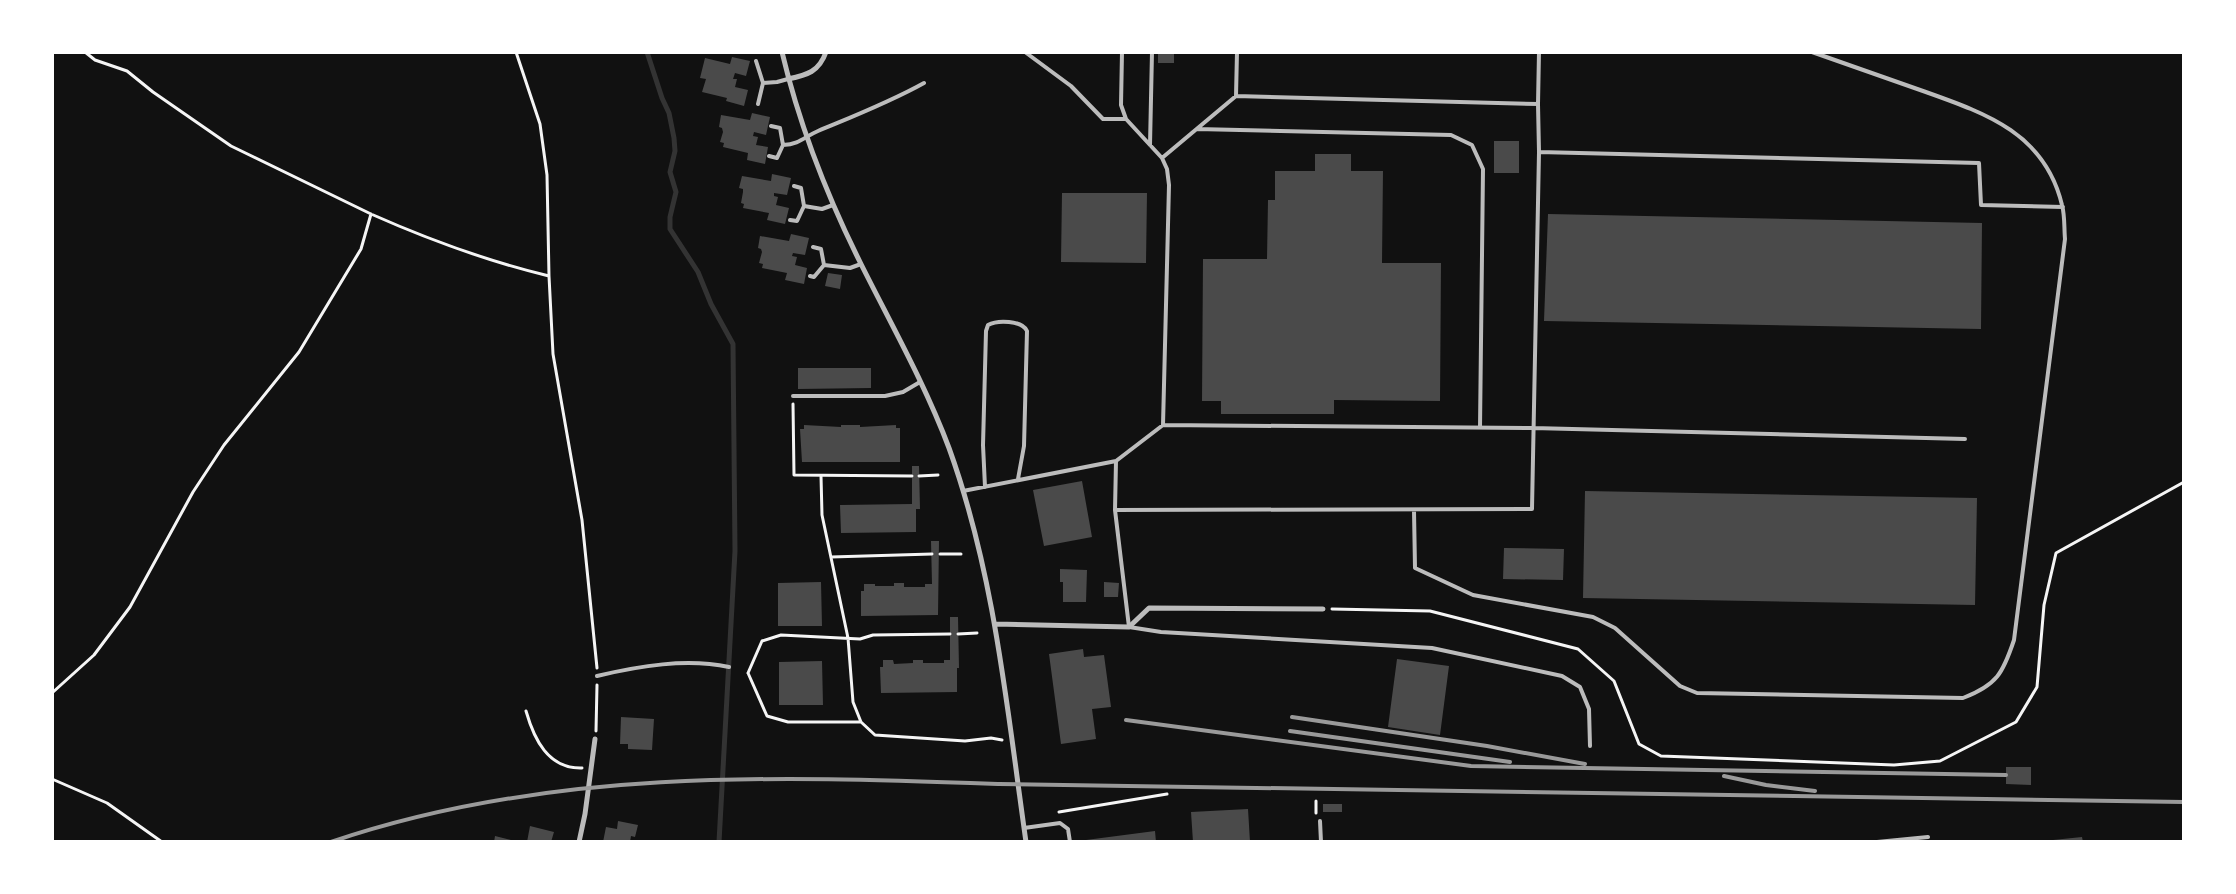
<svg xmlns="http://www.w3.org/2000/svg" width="2236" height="894" viewBox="0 0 2236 894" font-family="'Golos Text',sans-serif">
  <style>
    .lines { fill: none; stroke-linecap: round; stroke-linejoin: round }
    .stream { stroke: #333; stroke-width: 5 }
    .building { fill: #4a4a4a }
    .path { stroke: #f5f5f5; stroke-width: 3 }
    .service { stroke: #bcbcbc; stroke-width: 4 }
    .minor { stroke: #bcbcbc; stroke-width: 5 }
    .rail { stroke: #9a9a9a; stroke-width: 4 }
  </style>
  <rect width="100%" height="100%" fill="#111"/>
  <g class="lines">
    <path class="stream" d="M647 52 662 98 669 113 674 138 675 151 670 172 676 192 670 217V229L698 272 711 304 733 344 735 551 719 842"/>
  </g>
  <path class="building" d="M1158 52H1174V63H1158Z
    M732 57 750 61 746 76 735 73 733 79H737L735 87 748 90 744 106 726 101 727 98 702 92 706 79 700 78 705 58 730 64Z
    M752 113 770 117 766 135 754 132 753 136 758 137 756 145 768 147 765 164 747 160 748 153 723 147 724 143 720 142 723 132 722 128 719 127 721 115 750 120Z
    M1494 141H1519V173H1494Z
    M1315 154H1351V171H1383L1382 263H1441L1440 401 1334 400V414H1221V401H1202L1203 259H1267L1268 200H1275V171H1315Z
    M772 174 791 178 787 195 774 193V196L778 197 776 205 789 208 785 224 767 220 769 213 743 208 744 204 741 203 743 192V189L739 188 742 176 771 181Z
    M1062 193H1147L1146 263 1061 262Z
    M1548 214 1982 223 1981 329 1544 321Z
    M791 234 809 238 805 255 793 253 792 256 797 257 795 265 807 268 804 284 785 280 787 273 762 268 763 264 759 263 762 252 761 249 758 248 760 236 789 241Z
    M828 273 842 275 840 289 825 286Z
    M798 368H871V388L798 389Z
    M804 425 841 427V425H860V427L896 425V428H900V462H802L800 429H804Z
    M912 466H919L920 509H916V532L841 533 840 505 912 504Z
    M1082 481 1092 537 1044 546 1033 490Z
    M1585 491 1977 498 1975 605 1583 598Z
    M931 541H939L938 615 861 616V591H864V584H875V586H894V583H904V587H925V584H932Z
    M1504 548 1564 549 1563 580 1503 579Z
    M1060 569 1087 570 1086 602H1063V582H1060Z
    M821 582 822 626H778V583Z
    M1104 582 1119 583 1118 597H1104Z
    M950 617H958L959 668H957V692L881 693 880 667H883V660H893L894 664 913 663V660H923V663H944V660H950Z
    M1083 649 1084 657 1104 655 1111 707 1092 709 1096 739 1061 744 1049 654Z
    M1397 659 1449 666 1440 735 1388 727Z
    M822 661 823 705H779V662Z
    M621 717 654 719 652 750 628 749V744H620Z
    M2006 767H2031V785L2006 784Z
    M1323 804H1342V812H1323Z
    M1248 809 1250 842H1193L1191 812Z
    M618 821 638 825 635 837 631 836 630 842H603L606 827 617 829Z
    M530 826 554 832 551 842H527Z
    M1155 831 1156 842H1086V840Z
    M495 836 515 841V842H494Z
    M2082 837 2083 842H2053V840Z"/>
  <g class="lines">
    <path class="path" d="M85 52 95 60 127 71 153 92 231 146 371 214C425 238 491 262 549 276
      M516 52 540 124 547 175 549 276 553 354 582 520 597 668
      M793 404 794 475 912 476
      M821 476 822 515 848 638 853 702 861 722
      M919 476 938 475
      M940 554H961
      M831 557 932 554
      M1332 609 1430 611 1578 649 1614 681 1639 744 1661 756 1894 765 1940 761 2016 722 2037 687 2044 605 2056 553 2184 482
      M958 634 977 633
      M748 673 767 716 788 722H861L875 735 965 741 991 738 1002 740
      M748 673 762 641 781 635 860 639 873 635 950 634
      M52 693 94 655 130 607 193 492 224 445 299 352 361 249 371 214
      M526 711C534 739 548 769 582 768
      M596 731 597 685
      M52 779 107 803 162 842
      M1316 801V813
      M1059 812 1167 794"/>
    <path class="service" d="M1025 52 1071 86 1103 119H1126
      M1122 52 1121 105 1126 119 1162 158 1167 169 1169 185 1163 425
      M756 61 763 83 777 82 788 79
      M1236 96 1237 52
      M758 104 763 83
      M1538 104 1539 52
      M1197 129 1451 135 1472 145 1483 169 1480 428
      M783 145C800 144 804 137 818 131 854 116 890 102 924 83
      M1150 145 1152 52
      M1539 152 1979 163 1981 205 2063 207
      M769 156 777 158 783 145 780 128 771 126
      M804 206 822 209 833 205
      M790 220 797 221 804 206 801 188 794 186
      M824 265 850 268 861 264
      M810 276 814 277 824 265 821 249 813 247
      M793 396H885L903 392 920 382
      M1116 461 1115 510 1532 509 1539 152 1538 104 1236 96 1162 158
      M985 487 983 445 986 331 988 325C997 320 1022 320 1027 331L1024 446 1018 479
      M963 491 1116 461 1163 425 1533 428 1965 439
      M1115 510 1129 627 1161 632 1432 648 1562 676 1580 687 1589 709 1590 746
      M1414 511 1415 568 1473 595 1593 617 1615 628 1680 686 1697 693 1963 698C1997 685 2003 673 2014 640L2065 239C2064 228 2065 216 2062 205 2045 133 1985 113 1923 91 1886 78 1849 65 1812 52
      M597 676C639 666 686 658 729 667
      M1320 821 1321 842
      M1024 828 1060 823 1068 829 1070 842
      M1877 842 1928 837
      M2147 842H2170"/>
    <path class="minor" d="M782 52C800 128 826 194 861 264 891 324 925 384 949 448 995 575 1007 709 1026 842
      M788 79C807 75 819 72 826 52
      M995 624 1129 627 1149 608 1323 609
      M579 842 585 814 595 739"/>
    <path class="rail" d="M1292 717 1487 746 1585 764
      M1126 720 1471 766 2006 775
      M1290 731 1510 762
      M1724 776 1766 785 1815 791
      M331 842C549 768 772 776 999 784L2184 802"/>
  </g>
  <rect width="2236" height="894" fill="none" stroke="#ffffff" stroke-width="108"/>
</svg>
